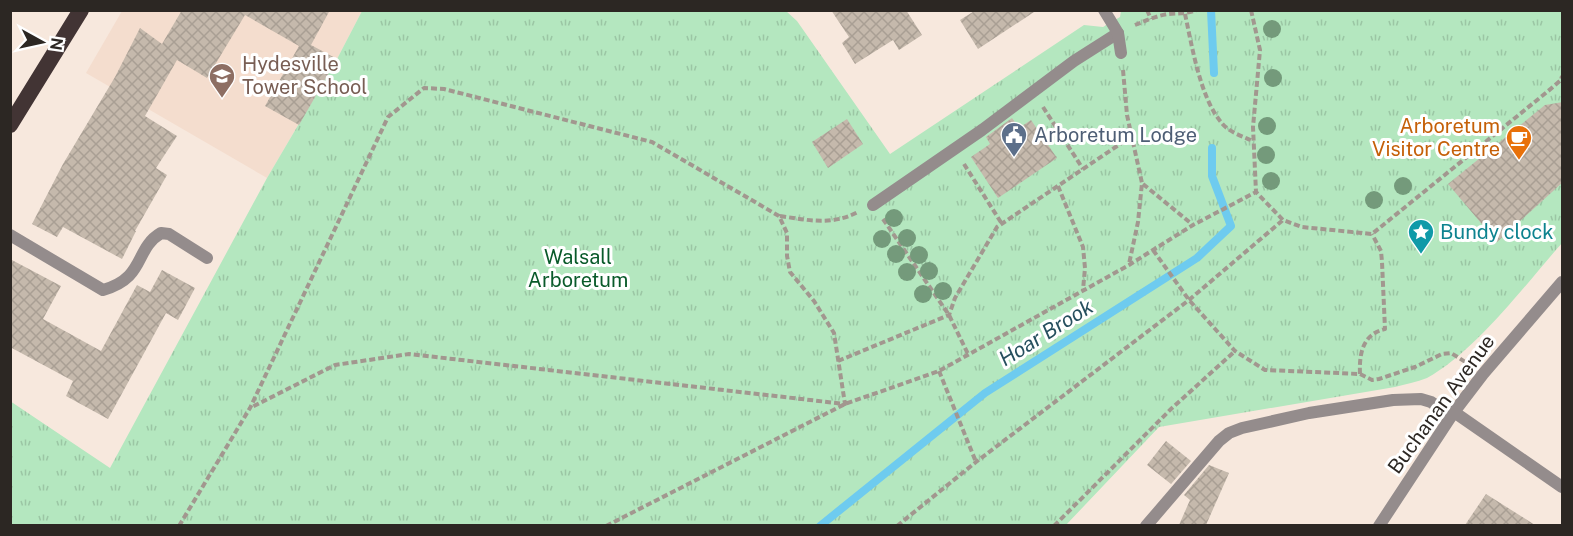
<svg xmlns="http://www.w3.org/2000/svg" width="1573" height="536" viewBox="0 0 1573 536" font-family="'Public Sans',sans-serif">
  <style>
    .built { fill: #f4ddce }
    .park { fill: url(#park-tufts) }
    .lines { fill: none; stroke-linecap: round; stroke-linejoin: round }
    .stream { stroke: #6ecbef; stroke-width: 8 }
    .building { fill: url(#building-cross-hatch) }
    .path { stroke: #a2978f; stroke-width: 4; stroke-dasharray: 6 3; stroke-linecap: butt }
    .service { stroke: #948c8c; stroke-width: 12 }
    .minor { stroke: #948c8c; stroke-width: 12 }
    .trunk { stroke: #423434; stroke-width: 16 }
    .tree { fill: #749a7b }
    .labels { text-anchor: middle; stroke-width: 6; stroke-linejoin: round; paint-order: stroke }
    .education-label { font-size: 20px; fill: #785e54; stroke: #fff; text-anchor: start }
    .food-label { font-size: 20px; fill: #c56008; stroke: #fff; text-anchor: end }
    .service-label { font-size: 20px; fill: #4e5e75; stroke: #fff; text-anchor: start }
    .culture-label { font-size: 20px; fill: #0d838f; stroke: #fff; text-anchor: start }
    .park-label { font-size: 20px; fill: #095a2a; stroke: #fff }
    .street-label { font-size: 20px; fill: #2c2723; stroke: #fff }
    .water-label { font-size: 21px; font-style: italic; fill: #264f5e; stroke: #fff }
  </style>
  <defs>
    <pattern id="park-tufts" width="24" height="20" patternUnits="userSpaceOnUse" patternTransform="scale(1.5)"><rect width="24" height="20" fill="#b4e7bf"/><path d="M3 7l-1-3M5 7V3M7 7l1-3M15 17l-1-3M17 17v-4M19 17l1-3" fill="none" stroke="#9bc6a4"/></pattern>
    <pattern id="building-cross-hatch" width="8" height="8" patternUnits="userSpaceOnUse" patternTransform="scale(1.5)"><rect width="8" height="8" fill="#c5b9ac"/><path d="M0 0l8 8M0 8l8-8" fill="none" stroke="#a99f94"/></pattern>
  </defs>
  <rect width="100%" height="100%" fill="#f7e8dd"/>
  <path class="built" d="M122 11H362L337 59 267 178 86 73Z"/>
  <path class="park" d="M362 11H786L797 21 890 154 1084 25 1103 27 1120 17 1121 11H1562V243C1526 284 1474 353 1427 378 1417 382 1405 384 1395 387L1159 427 1066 525H11L10 401 110 468 267 178 337 59Z"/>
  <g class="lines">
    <path class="stream" d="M1211 10 1214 73
      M820 526 985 393 1197 258 1231 226 1212 176V148"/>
  </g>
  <path class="building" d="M182 10H330L311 45 337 59 299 125 265 106 299 46 245 15 207 78 177 60 145 116 177 136 156 168 167 175 135 231H136L122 259 63 227 57 237 32 224 63 164 115 77 140 28 162 44Z
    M831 10H906L922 35 899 50 893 40 855 64 842 43 849 37Z
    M976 10H1037L978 49 960 20Z
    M1563 102V182L1497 242 1448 184 1545 105Z
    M1012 118 1019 128 1031 120 1057 158 998 198 971 157 990 144 986 137Z
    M847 119 863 144 828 168 812 142Z
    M10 259 61 286 43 319 101 351 137 285 150 292 162 270 195 288 178 320 166 313 108 419 66 396 73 381 10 347Z
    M1166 441 1191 461 1171 484 1147 465Z
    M1209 465 1229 473 1206 525H1179L1190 500 1184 495Z
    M1486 494 1535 525H1465Z"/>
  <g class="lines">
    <path class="path" d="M1147 10 1151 19
      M1251 10 1260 50 1253 127 1256 192 1283 220 1302 227 1372 234 1547 92 1561 80 1562 76
      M1185 14C1192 46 1200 97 1221 122 1228 132 1242 136 1253 141
      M1135 25C1145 21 1156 16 1168 14 1178 13 1187 14 1197 10
      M1123 70 1127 115 1142 183 1138 222 1129 264
      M1043 107 1083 169
      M964 164 1002 224
      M1143 184 1193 225
      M1058 186 1083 247 1085 268 1083 290
      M780 216C808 220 831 226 858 212
      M883 219 949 315 968 354
      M1153 250 1189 300 1235 351 1265 370 1360 374 1372 380 1379 379 1415 367 1442 354 1451 353 1467 363
      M838 361 949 315 955 298 997 227 1132 136
      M939 371 976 462
      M1360 374C1359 353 1363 334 1385 329L1382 262 1381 251 1372 234
      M179 526 250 408 388 117 424 88 444 89 652 142 779 216 787 233V256L790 272 814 301 834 333 845 404 409 354 335 365 250 408
      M606 526 845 404 939 371 1129 265 1193 225 1256 192
      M897 526 976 462 1189 300 1283 220
      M1054 526 1171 409 1235 351"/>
    <path class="service" d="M873 205 982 130 1074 61 1118 33
      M10 235 103 290C146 278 134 249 161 233L169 234 207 258
      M1146 526 1219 441 1229 433 1242 428 1309 413 1393 400 1421 399 1431 402 1451 416"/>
    <path class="minor" d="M1104 10 1118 33 1121 53
      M1454 412 1562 487
      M1379 526 1454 412 1483 374 1562 282"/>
    <path class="trunk" d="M10 125 81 10"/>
  </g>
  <g class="tree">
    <circle cx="1272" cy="29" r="9"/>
    <circle cx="1273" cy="78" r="9"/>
    <circle cx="1267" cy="126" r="9"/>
    <circle cx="1266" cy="155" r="9"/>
    <circle cx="1271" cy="181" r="9"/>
    <circle cx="1403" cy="186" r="9"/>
    <circle cx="1374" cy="200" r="9"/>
    <circle cx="894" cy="218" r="9"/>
    <circle cx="907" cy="238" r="9"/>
    <circle cx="882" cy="239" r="9"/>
    <circle cx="896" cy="254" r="9"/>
    <circle cx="919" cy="255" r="9"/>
    <circle cx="929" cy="271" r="9"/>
    <circle cx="907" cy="272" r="9"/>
    <circle cx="943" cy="291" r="9"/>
    <circle cx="923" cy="294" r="9"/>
  </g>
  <defs>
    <g id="school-pin" transform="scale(1.35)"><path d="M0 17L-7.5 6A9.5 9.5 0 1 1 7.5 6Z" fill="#8d6e63" stroke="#fff"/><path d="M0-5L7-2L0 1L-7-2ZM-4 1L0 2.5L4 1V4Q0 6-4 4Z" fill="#fff"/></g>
    <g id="civic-pin" transform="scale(1.35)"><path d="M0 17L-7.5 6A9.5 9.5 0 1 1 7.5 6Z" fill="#5c6f8a" stroke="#fff"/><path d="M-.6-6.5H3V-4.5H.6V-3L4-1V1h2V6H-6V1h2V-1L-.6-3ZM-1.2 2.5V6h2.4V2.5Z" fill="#fff"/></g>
    <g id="cafe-pin" transform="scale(1.35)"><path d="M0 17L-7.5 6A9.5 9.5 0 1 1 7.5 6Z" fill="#e8710a" stroke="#fff"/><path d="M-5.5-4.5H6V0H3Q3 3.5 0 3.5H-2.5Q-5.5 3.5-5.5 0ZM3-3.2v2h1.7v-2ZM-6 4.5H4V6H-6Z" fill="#fff"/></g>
    <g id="sight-pin" transform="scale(1.35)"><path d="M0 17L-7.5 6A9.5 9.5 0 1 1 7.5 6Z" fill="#0f9aa8" stroke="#fff"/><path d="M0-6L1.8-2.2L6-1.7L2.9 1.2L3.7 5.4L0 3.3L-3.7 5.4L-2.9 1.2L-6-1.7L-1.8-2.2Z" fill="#fff"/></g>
  </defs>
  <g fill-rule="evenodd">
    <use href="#school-pin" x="222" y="76"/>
    <use href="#civic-pin" x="1014" y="135"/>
    <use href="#cafe-pin" x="1519" y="138"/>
    <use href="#sight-pin" x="1421" y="232"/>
  </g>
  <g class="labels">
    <g class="education-label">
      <text x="242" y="71">Hydesville<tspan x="242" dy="23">Tower School</tspan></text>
    </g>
    <g class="food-label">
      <text x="1500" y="133">Arboretum<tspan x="1500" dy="23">Visitor Centre</tspan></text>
    </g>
    <g class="service-label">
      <text x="1034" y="142">Arboretum Lodge</text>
    </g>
    <g class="culture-label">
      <text x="1440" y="239">Bundy clock</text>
    </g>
    <g class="park-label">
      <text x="578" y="264">Walsall<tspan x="578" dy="23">Arboretum</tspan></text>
    </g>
    <g class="street-label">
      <text transform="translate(1441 404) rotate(-54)" y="7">Buchanan Avenue</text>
    </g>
    <g class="water-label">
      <text transform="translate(1046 333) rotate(-32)" y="7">Hoar Brook</text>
    </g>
  </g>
  <rect width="1573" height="536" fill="none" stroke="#2c2723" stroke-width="24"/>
  <g transform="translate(42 42) rotate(98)" stroke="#ffffff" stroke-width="4.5" paint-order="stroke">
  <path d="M0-4.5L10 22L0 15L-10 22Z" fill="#2c2723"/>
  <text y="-9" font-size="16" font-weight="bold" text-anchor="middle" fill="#2c2723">N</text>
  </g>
</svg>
